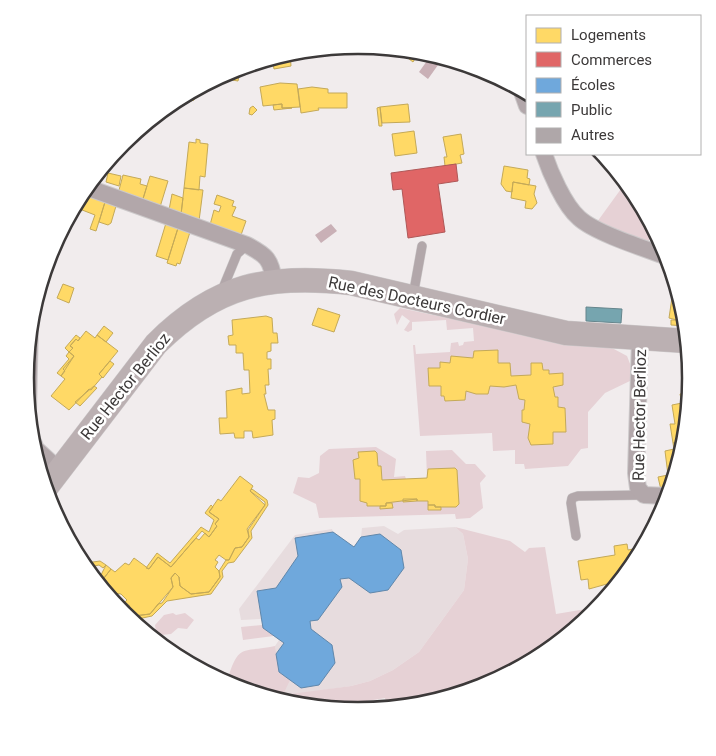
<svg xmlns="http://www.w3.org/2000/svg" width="716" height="756" viewBox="0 0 716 756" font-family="Roboto,sans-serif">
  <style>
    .built { fill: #e7dcde }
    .green { fill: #e6d1d5 }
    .water { fill: #c9b0b6 }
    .homes { fill: #ffd966; stroke: #c4a958 }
    .shops { fill: #e06666; stroke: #af5858 }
    .schools { fill: #6fa8dc; stroke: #6087ab }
    .public { fill: #76a5af; stroke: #65858c }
    .building { fill: #afa7a9 }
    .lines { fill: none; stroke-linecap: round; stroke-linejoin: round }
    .lane-casing { stroke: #ccc9ca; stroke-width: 10 }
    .street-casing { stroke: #ccc9ca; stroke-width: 18 }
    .secondary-casing { stroke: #ccc9ca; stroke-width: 25 }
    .lane { stroke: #b2a7aa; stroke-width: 9 }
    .street { stroke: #b2a7aa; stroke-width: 16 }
    .secondary { stroke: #bbb0b2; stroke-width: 24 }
    .labels { text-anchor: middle; stroke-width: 5; stroke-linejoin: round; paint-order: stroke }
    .street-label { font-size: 16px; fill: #3c3939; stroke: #fff }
    .rim { fill: none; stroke: #3c3939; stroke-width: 2.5 }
  </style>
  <rect width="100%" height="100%" fill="#f1eced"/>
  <path class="built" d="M384 526 398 534 404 530 455 527 463 534 468 559 464 590 419 652 393 670 370 681 351 686 278 697 275 646 279 640 263 628 261 619 241 620 239 609 295 535 332 529 333 532 353 547 361 537 362 528Z"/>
  <path class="green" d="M626 182 635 193 656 233 652 232 647 245 597 222Z
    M400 308 577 345 612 348 627 356 632 369V380L605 393 588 412V448L581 449 568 466 525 469 524 464H515V450L493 451 492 433 420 436 413 345H415L416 354 450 352 451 343 458 342 459 346 463 345 464 342 474 341 473 328 447 330 446 320 412 322V330L408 332 404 330 410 321 402 315 397 325 394 314Z
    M376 447 396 459 394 477 405 476 406 479 427 478 426 451 452 450 466 464H475L486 476 480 483 483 508 470 518 456 519 455 514 319 518 316 504 293 493 298 477 309 478 319 473 320 456 329 449Z
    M455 527 510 541 525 552 529 548 545 547 556 614 598 607C589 618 578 626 567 635 515 678 454 702 388 708L385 698C341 705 292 716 252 689 245 684 234 684 228 678 239 642 244 653 275 646L279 672 290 680 283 695 351 686 370 681 393 670 419 652 464 590 468 559 463 534Z
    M173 613 176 615 185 613 194 620 187 629 178 628 171 634 161 635 156 632 155 625 164 615Z
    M262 625 263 628 274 636 243 640 241 627Z
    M175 649 184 650 200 663V669L168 650Z"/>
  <path class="water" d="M432 54 443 58 428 79 419 72Z
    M331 224 337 231 321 243 315 235Z"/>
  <path class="homes" d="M396 49 420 51 413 62Z
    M290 52 291 66 274 69 272 58Z
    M241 67 238 81 226 79 225 83 211 81Z
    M280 83 297 84 300 107 282 108V104L263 106 260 87Z
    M312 87 328 89V93H347V108H318L319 110 301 113 298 89Z
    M187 97a4 4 0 1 1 8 0a4 4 0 1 1-8 0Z
    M282 104V108H292L274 110 273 105Z
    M408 104 410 122 382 123 380 107Z
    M253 106 257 110 252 115 249 114 250 108Z
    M380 107 382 126H379L377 108Z
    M414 131 417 153 395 156 392 134Z
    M461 134 464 154 460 155 462 163 445 166 444 157H447L443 137Z
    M196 139 200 140V143L208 144 205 177 200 176 199 190 184 188 189 142 196 143Z
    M504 166 528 170 527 178 530 179 529 185 513 182 512 192 506 191 501 184Z
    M108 173 121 176 119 186 106 182Z
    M123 175 141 179 140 184 147 186 142 202 118 194Z
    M150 176 168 181 160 207 142 202Z
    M513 182 536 186 534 194 537 203 532 209 525 208 526 201 511 198Z
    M184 188 203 190 199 221 181 215Z
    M83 194 105 202 96 231 90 229 95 215 77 208Z
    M172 194 183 198 181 214 169 210Z
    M217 195 234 201 232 206 236 207 232 216 246 221 241 235 210 225 214 210 219 212 221 206 214 204Z
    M105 202 116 206 111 223 108 225 99 222Z
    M166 223 178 228 168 260 156 256Z
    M178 228 190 232 180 264 177 263 176 266 167 263Z
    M63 284 74 288 69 303 57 298Z
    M674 284 685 318 677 317V320L669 318Z
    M318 308 340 315 334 332 312 325Z
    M266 316 272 318 273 333H277L278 343H271V351L267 352V359H271V369H268L269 385H265L266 394H264L268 410H275V419L272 420 273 435 253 438 252 431H244V438H235L234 433 220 434 219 418H227L226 391 242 388V394L250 393 249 370H244L243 353H236V345H229L228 336 233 335 232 320Z
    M677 317 685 318 686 326 671 325V320H677Z
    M104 326 113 333 106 342 97 335Z
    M86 331 95 338 97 335 118 351 99 374 102 377 91 390 89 389 69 410 51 396 65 379 61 376 65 371 63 369 74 356 69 352 73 348 70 346 76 339 78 341Z
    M76 335 80 338 78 341 76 339 70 346 73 348 69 352 65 348Z
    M498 350V363H510L511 376 531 375V363H542L543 370H549V374L563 373V385L553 387 555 397H558V407L565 408 566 432H553V444L531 445 528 438 530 424 522 422V410H524L525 400 519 399 516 385 504 387 490 386 488 394H476L466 391 465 400 445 401 444 396H441V386H429L428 368H440V362L450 363 451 356 473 358 474 351Z
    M69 352 74 356 61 376 57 373 69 359 66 356Z
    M110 361 114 364 103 378 99 374Z
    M94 386 97 388 80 406 75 402Z
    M690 393 685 441 673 443 670 424H675L672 405 682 403 680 394Z
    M685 441V443L668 498 661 490 658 477 668 475 665 451 674 449 673 443Z
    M375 451 377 453 378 466H381L382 480 427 478 428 469 455 468 457 470 459 504 456 507H435V505H428V501H417V499L386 503V506H367V503L360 501V479H355L353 460 359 458 358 452Z
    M240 476 253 486 250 491 265 505 247 529 249 537 242 547 235 548 229 560H226L219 555 215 560 218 562 215 567 219 571 220 577 209 592 191 594 180 586 179 577 175 573 171 578 173 587 150 614 134 616 127 611 130 606 125 602 127 600 121 594 113 593 105 587 104 578 111 569 115 572 125 563 129 565 134 558 149 569 158 557 171 567 196 538 199 540 205 533 209 537 217 526 215 524 219 519 209 512 218 499 221 501Z
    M252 489 267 500 268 505 251 531 252 538 234 562 228 563 222 571 223 577 211 594 167 601 152 616 133 620 124 612 120 604 101 588 100 577 106 565 111 569 104 578 105 587 123 600 127 611 134 616 150 614 158 604 162 603 173 587 171 578 175 573 179 577 180 586 191 594 209 592 220 577 219 571 226 560H229L235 548 242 547 249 537 248 530 265 505V502L250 491Z
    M403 499H417V501L403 502Z
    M386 503H392L393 508 380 509V506H386Z
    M211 505 213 507 209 512 219 519 215 524 217 526 209 537 202 531 171 567 158 557 149 569 146 568 157 553 170 563 201 527 209 532 214 520 205 513Z
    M428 505H435V507H441V510H428Z
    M627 544 628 550 643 547 635 563 611 592H609L607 584 589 589 588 579 581 580 578 561 615 555 614 546Z
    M78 558 86 563 100 561 106 565 103 568 99 565 90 567 96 571 92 576V572L83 565Z"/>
  <path class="shops" d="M456 164 458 181 438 184 445 232 408 238 402 189 393 190 391 173Z"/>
  <path class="schools" d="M333 532 354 547 361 537 380 534 401 550 404 568 388 590 370 593 349 578 340 579 342 587 318 620 310 621 311 629 332 645 335 663 319 685 301 688 279 672 276 654 284 643 263 628 257 591 276 588 298 556 295 538Z"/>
  <path class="public" d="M586 307 622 309 621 323 586 321Z
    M382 703 383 709 358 711 326 708 349 704 350 709Z"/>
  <path class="building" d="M654 234 657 235 666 251 649 245Z"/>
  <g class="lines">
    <g class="lane-casing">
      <path id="lane" d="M221 293 237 254 247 245
        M413 296 422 246
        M576 536 571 503 572 498 578 496 644 495"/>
    </g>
    <g class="street-casing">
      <path id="street" d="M521 89 527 106
        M544 154C550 172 564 205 579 218 595 233 646 249 668 257
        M86 187 247 245C266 255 271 259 274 281
        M640 339 636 473 638 488 644 495 667 496
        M28 411 30 325
        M31 437 36 449 59 470"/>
    </g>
    <g class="secondary-casing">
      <path id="secondary" d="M45 489 156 344C216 284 268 274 351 283L566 333 687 341"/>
    </g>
    <use href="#lane" class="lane"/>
    <use href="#street" class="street"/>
    <use href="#secondary" class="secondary"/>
  </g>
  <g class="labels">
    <g class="street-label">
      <text transform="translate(417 300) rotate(12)" y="6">Rue des Docteurs Cordier</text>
      <text transform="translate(125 386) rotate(-51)" y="6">Rue Hector Berlioz</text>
      <text transform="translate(639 415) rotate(-89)" y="6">Rue Hector Berlioz</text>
    </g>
  </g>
  <path d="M0 0H716V756H0ZM34 378a324 324 0 1 1 648 0a324 324 0 1 1-648 0Z" fill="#fff" fill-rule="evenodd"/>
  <path class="rim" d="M34 378a324 324 0 1 1 648 0a324 324 0 1 1-648 0Z"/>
  <rect x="526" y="15" width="175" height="140" fill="#ffffff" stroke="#b1b0b0"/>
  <rect x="536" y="28" width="25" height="15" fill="#ffd966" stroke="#b1b0b0"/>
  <text x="571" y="40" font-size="15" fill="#3c3939">Logements</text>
  <rect x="536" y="52" width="25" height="15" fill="#e06666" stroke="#b1b0b0"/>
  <text x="571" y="65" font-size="15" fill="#3c3939">Commerces</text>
  <rect x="536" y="78" width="25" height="15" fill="#6fa8dc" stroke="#b1b0b0"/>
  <text x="571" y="90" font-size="15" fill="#3c3939">Écoles</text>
  <rect x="536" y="102" width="25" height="15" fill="#76a5af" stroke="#b1b0b0"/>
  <text x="571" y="115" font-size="15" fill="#3c3939">Public</text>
  <rect x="536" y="128" width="25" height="15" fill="#afa7a9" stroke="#b1b0b0"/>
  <text x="571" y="140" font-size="15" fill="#3c3939">Autres</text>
</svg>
